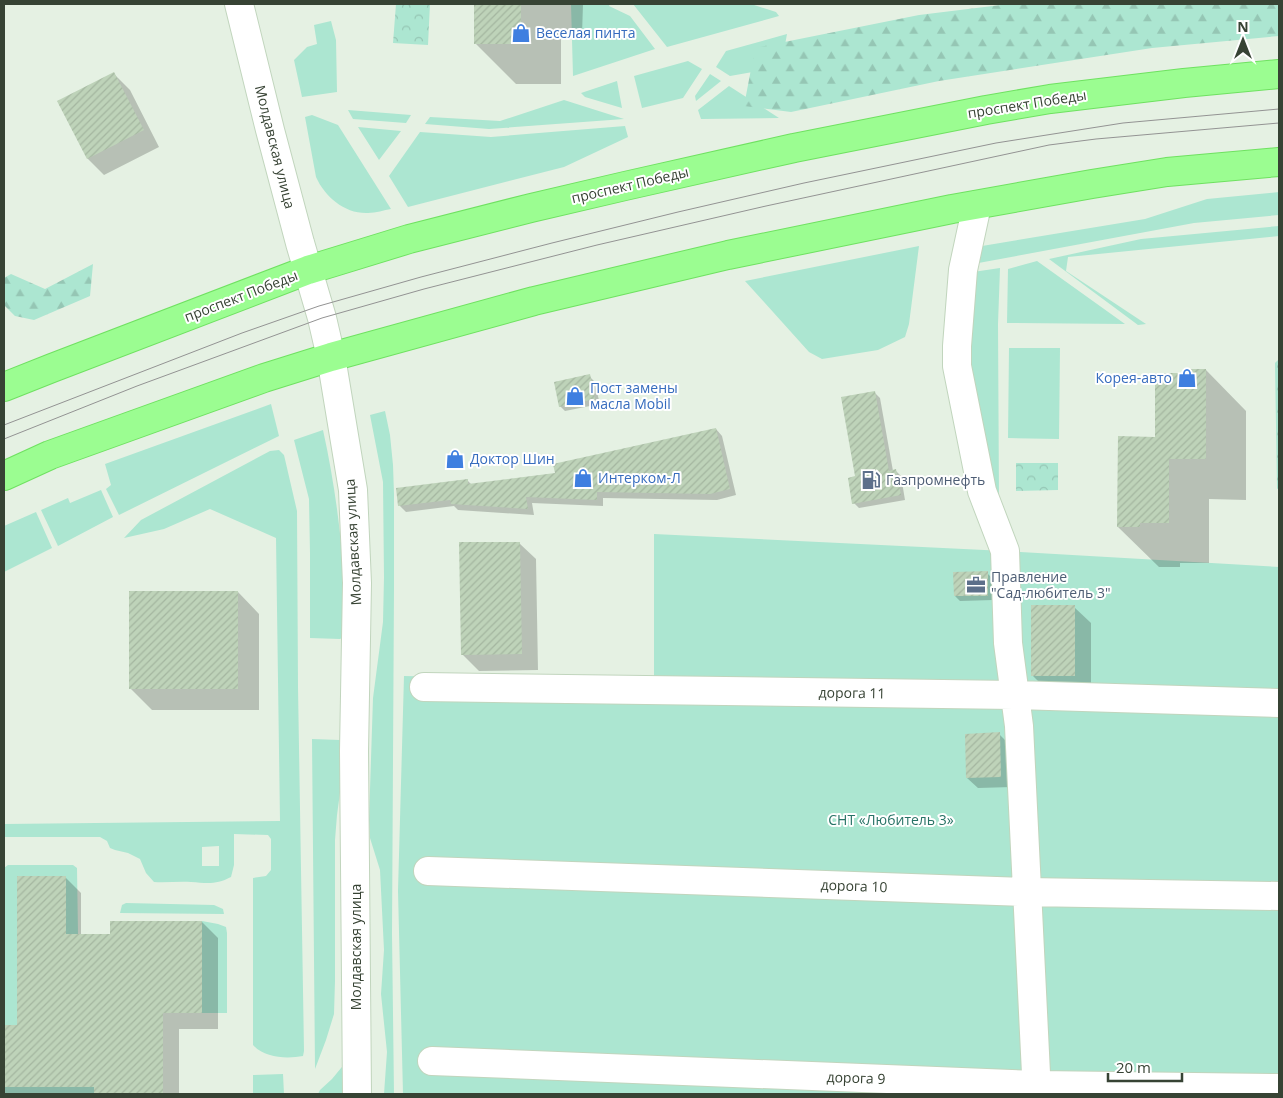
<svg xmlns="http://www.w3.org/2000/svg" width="1283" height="1098" viewBox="0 0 1283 1098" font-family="'Open Sans',sans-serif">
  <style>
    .green { fill: #ace6d1; fill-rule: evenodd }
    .forest { fill: url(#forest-firs) }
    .park { fill: url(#park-crowns) }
    .shadow { fill: #0003 }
    .building { fill: url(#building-hatch) }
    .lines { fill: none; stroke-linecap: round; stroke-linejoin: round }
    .minor-casing { stroke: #c1d5bd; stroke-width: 30 }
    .major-casing { stroke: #6fe161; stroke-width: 30 }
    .minor { stroke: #fff; stroke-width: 28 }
    .major { stroke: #9bfd91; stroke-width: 28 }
    .tram { stroke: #939393; stroke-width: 1 }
    .labels { text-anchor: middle; stroke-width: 4; stroke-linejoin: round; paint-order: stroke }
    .shop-label { font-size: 14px; fill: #366cbe; stroke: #fff; text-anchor: start }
    .street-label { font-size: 14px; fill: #374334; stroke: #fff }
    .service-label { font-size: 14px; fill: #4e5e75; stroke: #fff; text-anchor: start }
    .park-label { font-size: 14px; fill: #287366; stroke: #fff }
  </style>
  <defs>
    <pattern id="forest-firs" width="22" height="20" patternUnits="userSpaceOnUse" patternTransform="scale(1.25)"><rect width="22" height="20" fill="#ace6d1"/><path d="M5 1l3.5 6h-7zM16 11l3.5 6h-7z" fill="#95c6b4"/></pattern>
    <pattern id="park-crowns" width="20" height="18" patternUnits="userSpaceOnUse" patternTransform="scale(1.25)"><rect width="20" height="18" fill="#ace6d1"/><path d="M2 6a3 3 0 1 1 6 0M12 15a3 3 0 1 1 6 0" fill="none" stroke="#95c6b4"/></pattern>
    <pattern id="building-hatch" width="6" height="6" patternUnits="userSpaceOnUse" patternTransform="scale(1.25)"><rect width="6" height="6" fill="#bed3b9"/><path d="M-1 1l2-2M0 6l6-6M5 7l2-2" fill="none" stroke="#a4b6a0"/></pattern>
  </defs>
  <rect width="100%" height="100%" fill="#e5f1e3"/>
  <path class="green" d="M571 4H610L609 6 630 16 655 49 573 76Z
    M633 4H751L776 12 779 16 667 47Z
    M331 21 336 40 337 92 302 97 294 60 307 47 317 44 314 25Z
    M787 34 781 67 730 76 716 67 726 51Z
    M688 61 702 69 683 98 642 108 634 76Z
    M710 74 721 81 696 101 695 96Z
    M617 81 622 108 585 97 581 93Z
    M729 86 779 118 701 119 698 110Z
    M564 100 624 119 489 129 425 124 430 117 500 121Z
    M348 110 411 115 406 123 353 119Z
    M312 115 338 125 391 209C384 210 376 213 368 213 345 214 325 197 316 177L305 117Z
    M625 126 628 137 564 167 408 207 389 176 420 132 491 137Z
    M358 127 401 131 379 160Z
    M1279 192V215L1194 223 973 264 976 247 1145 219 1207 199Z
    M1279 226V236L1068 257 1066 271 1146 324 1138 325 1049 259 1141 239Z
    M919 246 909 324 905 337 878 350 822 359 809 352 745 281Z
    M1037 261 1125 324 1007 323 1008 269Z
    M1000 268 998 324 999 502 992 493 966 360 973 272Z
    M1009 348H1060L1059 439 1008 438Z
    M271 404 279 436 119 515 106 489 111 485 105 464Z
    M385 411 390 435 393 465 394 494V588L392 934 394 1094H384L387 1052 381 994 384 950 380 870 370 838 369 820 373 698 383 622 384 577 383 482 370 415Z
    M323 430C332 471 338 511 342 552 344 580 344 609 344 637L340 639 310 638V553L309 499 294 440Z
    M279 450 284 455 297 511 298 687 304 1051 303 1056C287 1059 264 1058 253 1045V878L266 876 271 870V839L268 835 234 834V865L231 877C216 885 207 883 191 882 179 881 166 883 154 882L146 873 140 859 128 853 115 850 110 848 107 841 100 837H4V824L280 821 276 538 210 509 164 529 124 538 141 520 270 451ZM219 846V866H202V847Z
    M101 490 113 517 58 546 41 510 68 498 70 503Z
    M36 512 52 548 4 572V526Z
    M654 534 1005 551 1279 567V1094H403L398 891 404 676 654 682Z
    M312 739 340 740 344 750V763L337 815 335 840V981L334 1014 326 1040 315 1069Z
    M8 865H73L77 868 78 934H66L65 876H17V1025H4V868Z
    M126 903 214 905 223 909 224 914 120 913 122 905Z
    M202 921 218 924 226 927 227 933V1013H202Z
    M346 1062 345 1094H318L320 1090 332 1079Z
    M283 1074 284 1094H253V1075Z
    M4 1087H94V1094H4Z"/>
  <path class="forest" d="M1009 4H1279V36L1152 48 939 81 791 112 744 106 755 48 919 15Z
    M93 264 90 296 34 320 15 316 4 305V278L11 274 45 289Z"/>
  <path class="park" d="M396 4H430L428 45 393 43Z
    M1279 359V488L1277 489 1275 363Z
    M1016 463H1058V490L1016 491Z"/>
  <path class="shadow" d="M475 4H583L582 35H561V84H516L475 43Z
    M114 74 130 90 159 147 104 175 88 159 59 102Z
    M1206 370 1246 411V500L1209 499V563H1180V567H1159L1118 527 1156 438 1185 374Z
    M589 376 594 381 600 404 565 411 560 406Z
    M875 393 880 398 893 471H896L901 476 905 500 859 508 854 503 857 477Z
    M716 429 722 436 736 495 717 500 603 498V506L532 503 534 515 458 510 454 506 406 512 399 505 467 480 472 485 556 474Z
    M519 543 536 559 538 670 479 671 462 654Z
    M987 573 992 578 993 600 960 601 955 596Z
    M238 592 259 614V710H152L130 688Z
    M1074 607 1091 623V692H1049L1032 675Z
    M999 734 1010 745 1012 787 978 788 967 778Z
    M65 877 81 893V935H111L202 922 218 938V1029H179V1093H202L203 1094H4V1026H18Z"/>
  <path class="building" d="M474 4H521V44H474Z
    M114 72 144 130 87 159 57 101Z
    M1184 369H1206V459H1169V523H1140V527H1117L1118 436 1155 437V373H1184Z
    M590 374 595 399 559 407 554 382Z
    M875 391 889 471 896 469 901 495 852 504 848 478 855 476 841 397Z
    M716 428 730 489 710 494 597 492V500L526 497 528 509 451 504 450 500 398 506 396 488 468 479V484L555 473 553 464Z
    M459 542H520L522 654 461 655Z
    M988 571V596H954L953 572Z
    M129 591H238V689H129Z
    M1031 605H1075V676H1031Z
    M1000 732 1001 777 966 778 965 734Z
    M17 876H66V934H110V921H202V1013H163V1094H94V1087H4V1025H17Z"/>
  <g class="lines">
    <g class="minor-casing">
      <path id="minor" d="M239 4 270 130 300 243 322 318 331 357 353 490 357 583 354 751 357 1094
        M977 205 963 270 957 346V366L982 491 1005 551 1008 643 1019 726 1037 1094
        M424 687 1014 695 1279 703
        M428 871 1026 892 1279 896
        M432 1061 1037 1085 1279 1088"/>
    </g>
    <g class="major-casing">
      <path id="major" d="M4 387 52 368 308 270 409 239 531 208 625 186 794 148 986 110 1050 99 1184 83 1279 74
        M4 476 50 455 264 378 331 357 534 301 728 255 952 209 1092 184 1167 172 1279 162"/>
    </g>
    <use href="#minor" class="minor"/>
    <use href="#major" class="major"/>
    <path class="tram" d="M4 425 242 333 319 306 421 277 552 243 678 212 804 183 996 143 1123 123 1279 109
      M4 439 137 386 322 318 424 289 597 245 766 206 1049 145 1096 139 1279 123"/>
  </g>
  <defs>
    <g id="shop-bare" transform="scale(1.5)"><path d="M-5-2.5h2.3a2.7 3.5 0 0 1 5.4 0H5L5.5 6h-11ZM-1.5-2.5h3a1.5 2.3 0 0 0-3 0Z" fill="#3f7fe0" stroke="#fff" stroke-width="2.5" paint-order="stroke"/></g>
    <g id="fuel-bare" transform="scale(1.5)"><path d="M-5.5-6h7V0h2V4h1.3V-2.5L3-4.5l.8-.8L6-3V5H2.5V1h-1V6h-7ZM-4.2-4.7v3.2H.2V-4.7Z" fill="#5c6f8a" stroke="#fff" stroke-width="2.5" paint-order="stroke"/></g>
    <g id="office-bare" transform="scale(1.5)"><path d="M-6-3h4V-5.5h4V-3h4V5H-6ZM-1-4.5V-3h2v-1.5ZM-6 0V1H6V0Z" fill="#5c6f8a" stroke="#fff" stroke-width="2.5" paint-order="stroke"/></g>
  </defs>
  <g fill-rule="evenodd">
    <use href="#shop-bare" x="521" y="33"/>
    <use href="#shop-bare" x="1187" y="378"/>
    <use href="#shop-bare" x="575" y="396"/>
    <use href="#shop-bare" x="455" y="459"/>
    <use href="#shop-bare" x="583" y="478"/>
    <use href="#fuel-bare" x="871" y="480"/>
    <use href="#office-bare" x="976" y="585"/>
  </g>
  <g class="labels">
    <g class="shop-label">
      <text x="536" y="38">Веселая пинта</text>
      <text x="1172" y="383" text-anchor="end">Корея-авто</text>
      <text x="590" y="393">Пост замены<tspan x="590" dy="16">масла Mobil</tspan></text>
      <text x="470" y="464">Доктор Шин</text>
      <text x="598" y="483">Интерком-Л</text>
    </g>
    <g class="street-label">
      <text transform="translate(1027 104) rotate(-9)" y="5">проспект Победы</text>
      <text transform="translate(275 147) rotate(76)" y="5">Молдавская улица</text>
      <text transform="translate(630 185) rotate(-13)" y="5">проспект Победы</text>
      <text transform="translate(241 296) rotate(-21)" y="5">проспект Победы</text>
      <text transform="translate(353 542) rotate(-93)" y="5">Молдавская улица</text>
      <text transform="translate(852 693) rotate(1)" y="5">дорога 11</text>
      <text transform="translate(854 886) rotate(2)" y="5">дорога 10</text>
      <text transform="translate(356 947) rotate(-90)" y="5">Молдавская улица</text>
      <text transform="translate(856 1078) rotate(2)" y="5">дорога 9</text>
    </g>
    <g class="service-label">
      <text x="886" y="485">Газпромнефть</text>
      <text x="991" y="582">Правление<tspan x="991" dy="16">"Сад-любитель 3"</tspan></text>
    </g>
    <g class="park-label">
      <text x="891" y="825">СНТ «Любитель 3»</text>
    </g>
  </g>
  <rect width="1283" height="1098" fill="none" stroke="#374334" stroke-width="10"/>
  <g transform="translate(1243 40)" stroke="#ffffff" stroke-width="4" paint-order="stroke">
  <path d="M0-4L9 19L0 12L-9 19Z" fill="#374334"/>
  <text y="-8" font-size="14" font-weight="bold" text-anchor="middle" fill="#374334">N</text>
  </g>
  <path d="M1108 1073v8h74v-8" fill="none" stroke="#374334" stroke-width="2.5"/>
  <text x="1116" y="1073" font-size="15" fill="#374334" stroke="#ffffff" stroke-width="4" paint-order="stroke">20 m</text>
</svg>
